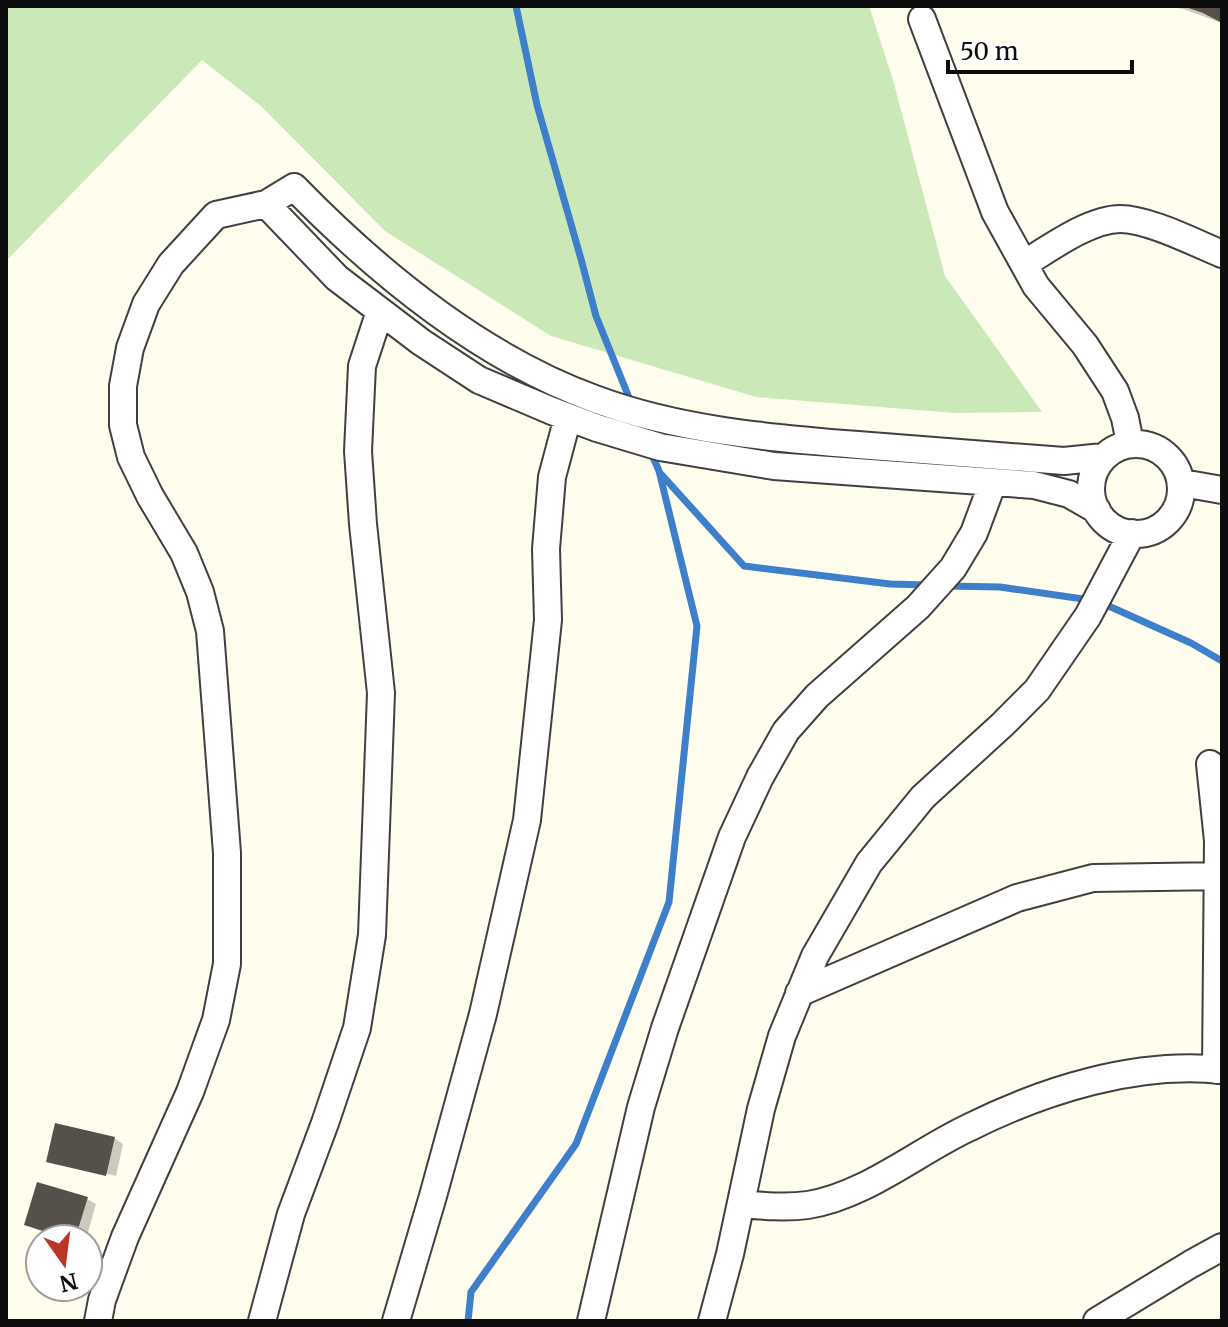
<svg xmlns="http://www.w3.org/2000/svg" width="1228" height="1327" viewBox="0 0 1228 1327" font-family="Merriweather,serif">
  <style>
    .green { fill: #cbe8b9 }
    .shadow { fill: #0003 }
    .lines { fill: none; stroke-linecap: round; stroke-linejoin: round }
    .stream { stroke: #3d7fca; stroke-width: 7 }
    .building { fill: #56504a }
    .street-casing { stroke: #404040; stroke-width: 30 }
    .street { stroke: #fff; stroke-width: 26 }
  </style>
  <rect width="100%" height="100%" fill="#fffdee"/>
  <path class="green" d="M6 6H869L893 80 945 276 1042 412 955 413 756 397 551 336 385 231 262 107 202 60 6 261Z"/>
  <path class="shadow" d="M1164 6H1222V23L1183 9Z
    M114 1138 123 1144 116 1176 56 1162V1165L48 1161Z
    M87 1199 96 1204 86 1239H66L35 1229 26 1224Z"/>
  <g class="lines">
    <path class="stream" d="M516 6 537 105 581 259 596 316 632 405
      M661 474 744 566 890 584 927 585
      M947 586 1000 587 1090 600
      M1102 603 1191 643 1222 661
      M468 1321 471 1292 576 1144 669 902 697 626 659 471 650 450"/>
  </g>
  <path class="building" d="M1183 6H1222V23L1203 13Z
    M55 1123 115 1137 106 1176 46 1162Z
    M37 1182 88 1197 75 1239H69L24 1225Z"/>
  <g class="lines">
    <g class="street-casing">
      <path id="street" d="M922 19 995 212 1036 286 1085 345 1115 391 1125 418 1130 443
        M266 204 337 278 421 342 479 380 552 411 597 428 660 447 774 466 1034 485 1069 494 1097 510
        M1024 264C1050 248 1090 219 1120 219 1149 219 1195 243 1222 254
        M1091 489a45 45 0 1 1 90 0a45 45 0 1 1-90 0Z
        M1182 483 1222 490
        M1210 764 1218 841 1216 1070
        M799 993 1017 898 1093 878 1222 876
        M741 1204C763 1206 786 1208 808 1205 865 1196 917 1152 968 1128 1044 1090 1136 1061 1222 1070
        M98 1321 102 1300 125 1237 190 1092 216 1020 227 964V853L210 631 200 592 184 553 150 496 131 457 123 425V386L130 348 146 304 171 264 216 215 266 204 294 187C377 272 482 358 595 399 678 430 769 438 858 445 926 450 995 455 1064 461L1103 457
        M262 1321 291 1214 325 1123 357 1028 372 935 381 693 363 524 358 451 362 366 380 311
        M396 1321 433 1196 483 1014 527 820 548 620 546 549 552 477 568 417
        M591 1321 641 1107 665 1028 732 837 760 777 786 731 817 696 918 607 953 568 974 533 993 482
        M712 1321 730 1254 761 1109 782 1036 815 956 869 863 923 797 1002 725 1037 690 1088 616 1132 533
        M1097 1321 1191 1264 1222 1247"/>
    </g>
    <use href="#street" class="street"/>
  </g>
  <rect width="1228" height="1327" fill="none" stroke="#0d0d0d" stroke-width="16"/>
  <g transform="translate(64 1263) rotate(166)"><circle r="38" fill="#ffffff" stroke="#9e9e9e" stroke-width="2"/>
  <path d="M0-6L14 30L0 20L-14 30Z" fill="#ba3529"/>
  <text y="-12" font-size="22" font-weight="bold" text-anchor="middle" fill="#0d0d0d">N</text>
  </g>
  <path d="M948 60v12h184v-12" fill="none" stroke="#0d0d0d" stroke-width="4"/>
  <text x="960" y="60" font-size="24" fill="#0d0d0d" stroke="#ffffff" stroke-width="6" paint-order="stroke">50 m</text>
</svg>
